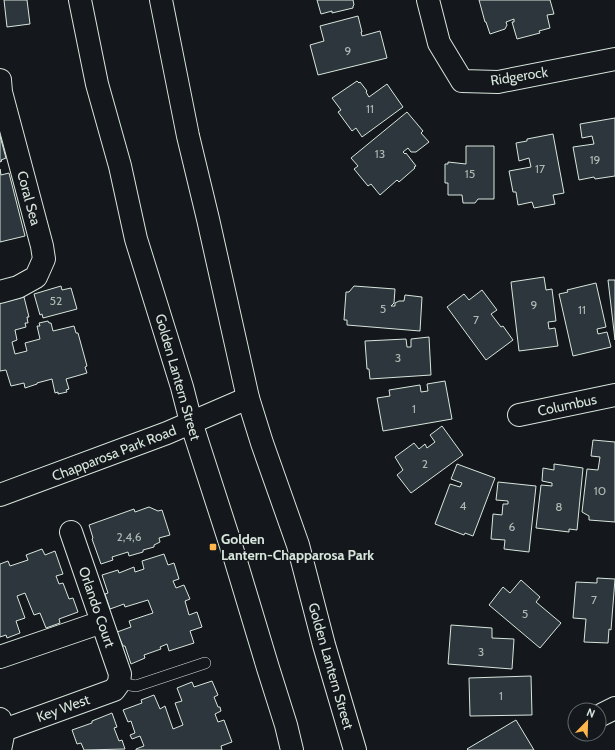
<svg xmlns="http://www.w3.org/2000/svg" width="615" height="750" viewBox="0 0 615 750" font-family="Cabin,sans-serif">
  <style>
    .building { fill: #2c363c; stroke: #d8e6dc }
    .lines { fill: none; stroke-linecap: round; stroke-linejoin: round }
    .service-casing { stroke: #d8e6dc; stroke-width: 12 }
    .minor-casing { stroke: #d8e6dc; stroke-width: 24 }
    .tertiary-casing { stroke: #d8e6dc; stroke-width: 24 }
    .primary-casing { stroke: #d8e6dc; stroke-width: 24 }
    .service { stroke: #14181c; stroke-width: 11 }
    .minor { stroke: #14181c; stroke-width: 22 }
    .tertiary { stroke: #14181c; stroke-width: 22 }
    .primary { stroke: #14181c; stroke-width: 22 }
    .poi-dot { fill: #ffb74d; stroke: #14181c; stroke-width: 1.5 }
    .labels { text-anchor: middle; stroke-width: 3; stroke-linejoin: round; paint-order: stroke }
    .number-label { font-size: 12px; fill: #adbab4 }
    .street-label { font-size: 14px; fill: #d8e6dc; stroke: #14181c }
    .poi-label { font-size: 14px; font-weight: bold; fill: #d8e6dc; stroke: #14181c; text-anchor: start }
  </style>
  <rect width="100%" height="100%" fill="#14181c"/>
  <path class="building" d="M4 0H27L30 24 7 27Z
    M317 0H353L354 5 353 6V8L332 13V11L321 14Z
    M479 0H550L554 14 547 15 550 28 539 31 540 33 517 39 512 22H514V19L506 22 507 25 505 29 490 34 486 22H485Z
    M358 16 362 32H361L362 36 380 31 387 58 318 75 310 45 324 41 320 26Z
    M357 81 359 83 360 82 367 91 366 92 369 97 387 84 403 107 362 137 356 128 352 131 338 112 341 110 332 98Z
    M407 112 423 131 421 133 429 142 416 152H411L408 148 403 152 405 154 406 153 416 166 414 167 415 168 399 182 397 180 380 195 371 184 368 186 354 169 358 166 351 158Z
    M615 118V176L595 179 594 177 579 180 573 147 594 144 592 136 582 138 580 124Z
    M553 134 564 193 553 195 555 204 534 208 532 202 518 205 516 192H513L509 171 531 167 529 158 519 161 516 143 527 141V139Z
    M0 136 6 158 1 160 2 161 0 162Z
    M466 146H494V199H478L475 203H463L462 195H448V183H445V164H448V162L466 164Z
    M0 169 1 175 9 173 25 236 0 242Z
    M544 277 546 290 552 289 556 321 548 322 549 329 555 328 558 346 519 351 511 282Z
    M608 280H615V340Z
    M596 283 606 327 597 329 598 334 607 332 611 347 573 356 559 294 568 292 567 290Z
    M61 286 62 290 71 288 77 309 43 318 42 314 40 315 34 294Z
    M354 286 395 289 394 303 391 306H395V303L399 301H404L405 295 422 297 420 331 347 325V320H344L346 292H349Z
    M482 290 497 310 491 314 501 327 503 326 513 340 486 360 447 307 464 294 469 300Z
    M24 297 29 317H27L28 323H25L26 327 15 330 17 340 12 342 15 354 27 351 25 343 40 339 37 326H40L39 323 48 321 49 323H51L53 331 74 326 76 333H78L87 366 85 367 87 373 66 379 69 389 66 390 67 392 58 394V392L55 393 52 379 37 383V384L25 388 24 383 11 386 6 370 0 371V303Z
    M429 337 431 375 370 379 369 369H367L365 341 406 339 407 347H411V339Z
    M445 381 452 419 383 431 377 398 390 396 389 390 420 385 421 392 428 391 427 384Z
    M442 426 463 455 411 493 397 475 403 470 395 457 414 443 419 449 425 444 427 448 435 442 430 435Z
    M593 440 615 442V522L589 520V516L582 512 587 469 598 470 600 457 591 456Z
    M457 464 495 478 473 536 465 533 464 535 435 524 450 484 460 487 462 483 451 479Z
    M554 464 583 468 577 530 569 529V532L536 528 541 485 552 486V483L542 481 543 468 554 470Z
    M498 482 536 486 529 552 504 549 505 540 491 539 493 514 502 515 503 504H508V501L496 500Z
    M149 507 158 511 162 510 170 535 159 538 160 542 154 545V547L143 550V552L129 556 128 552 112 557 113 560 101 564 92 539 93 538 89 525 134 509 135 512Z
    M42 549 45 555 55 551 63 574 56 576 59 584 63 583 69 599 73 598 78 612 59 619 60 623 46 628 40 613 34 615 25 593 17 596 25 618 16 621 20 633 7 638 6 635 0 637V564L8 561 10 566 28 560 26 555Z
    M164 554 168 565 174 563 179 579 173 581 176 588 184 585 190 599 185 601 189 615 197 612 202 627 190 631 194 643 169 651 167 644 160 647 161 649 144 655 145 658 131 664 125 646H123L117 632 131 627 129 621 153 613 148 600 125 607 124 604 110 609 105 594 108 593 102 575 118 570 119 573 134 567 135 572 144 569 142 561Z
    M597 578 615 579 611 630 609 629 608 643 584 642 586 619 573 618 576 582 597 583Z
    M521 580 540 597 536 602 561 623 540 648 489 605 503 587 510 593Z
    M451 625 492 628V638L514 639 512 669 448 664Z
    M531 676 532 715 470 716 469 678Z
    M212 681 218 695 214 697 218 707H220L221 711 215 714 218 722 224 720 232 742 221 746 222 750H136V749L144 746 140 736 132 739 130 735 135 733 131 721 128 722 123 710 142 703 141 700 154 695 160 709 165 706 173 729 183 725 175 703 182 701 177 688 192 682 194 687Z
    M112 713 117 727 114 728 119 741 122 740 125 749 84 750 81 743 77 744 72 730 92 723V721Z
    M516 720 534 750H468L467 749Z"/>
  <g class="lines">
    <g class="service-casing">
      <path id="service" d="M119 683 136 686 205 663"/>
    </g>
    <g class="minor-casing">
      <path id="minor" d="M428 0 439 43 462 81 498 82 615 59
        M0 80 1 92 42 246 44 259 36 277 18 287 0 292
        M519 415 615 395
        M0 657 102 622
        M599 716 615 708
        M0 719 4 730 0 750
        M4 730 114 690 119 683 120 674 71 532"/>
    </g>
    <g class="tertiary-casing">
      <path id="tertiary" d="M0 495 167 433 248 398"/>
    </g>
    <g class="primary-casing">
      <path id="primary" d="M80 0 97 84 120 166 136 239 182 387 191 422 234 555 268 668 286 725 292 750
        M161 0 188 136 208 219 248 398 262 443 298 545 324 645 355 750"/>
    </g>
    <use href="#service" class="service"/>
    <use href="#minor" class="minor"/>
    <use href="#tertiary" class="tertiary"/>
    <use href="#primary" class="primary"/>
  </g>
  <rect class="poi-dot" x="209" y="543" width="8" height="8" rx="2"/>
  <g class="labels">
    <g class="number-label">
      <text x="348" y="55">9</text>
      <text x="370" y="113">11</text>
      <text x="380" y="158">13</text>
      <text x="595" y="164">19</text>
      <text x="540" y="173">17</text>
      <text x="470" y="178">15</text>
      <text x="56" y="305">52</text>
      <text x="534" y="309">9</text>
      <text x="383" y="313">5</text>
      <text x="582" y="314">11</text>
      <text x="476" y="324">7</text>
      <text x="398" y="362">3</text>
      <text x="414" y="413">1</text>
      <text x="425" y="468">2</text>
      <text x="600" y="495">10</text>
      <text x="463" y="510">4</text>
      <text x="559" y="511">8</text>
      <text x="512" y="531">6</text>
      <text x="129" y="541">2,4,6</text>
      <text x="594" y="604">7</text>
      <text x="525" y="618">5</text>
      <text x="481" y="656">3</text>
      <text x="501" y="700">1</text>
    </g>
    <g class="street-label">
      <text transform="translate(519 76) rotate(-9)" y="5">Ridgerock</text>
      <text transform="translate(29 198) rotate(75)" y="5">Coral Sea</text>
      <text transform="translate(178 377) rotate(74)" y="5">Golden Lantern Street</text>
      <text transform="translate(567 405) rotate(-12)" y="5">Columbus</text>
      <text transform="translate(114 453) rotate(-21)" y="5">Chapparosa Park Road</text>
      <text transform="translate(97 607) rotate(71)" y="5">Orlando Court</text>
      <text transform="translate(331 666) rotate(74)" y="5">Golden Lantern Street</text>
      <text transform="translate(63 708) rotate(-20)" y="5">Key West</text>
    </g>
    <g class="poi-label">
      <text x="221" y="544">Golden<tspan x="221" dy="16">Lantern-Chapparosa Park</tspan></text>
    </g>
  </g>
  <g transform="translate(587 722) rotate(23)"><circle r="19" fill="#14181c" stroke="#626a69"/>
  <path d="M0-3L7 15L0 10L-7 15Z" fill="#ffb74d"/>
  <text y="-6" font-size="11" font-weight="bold" text-anchor="middle" fill="#d8e6dc">N</text>
  </g>
</svg>
